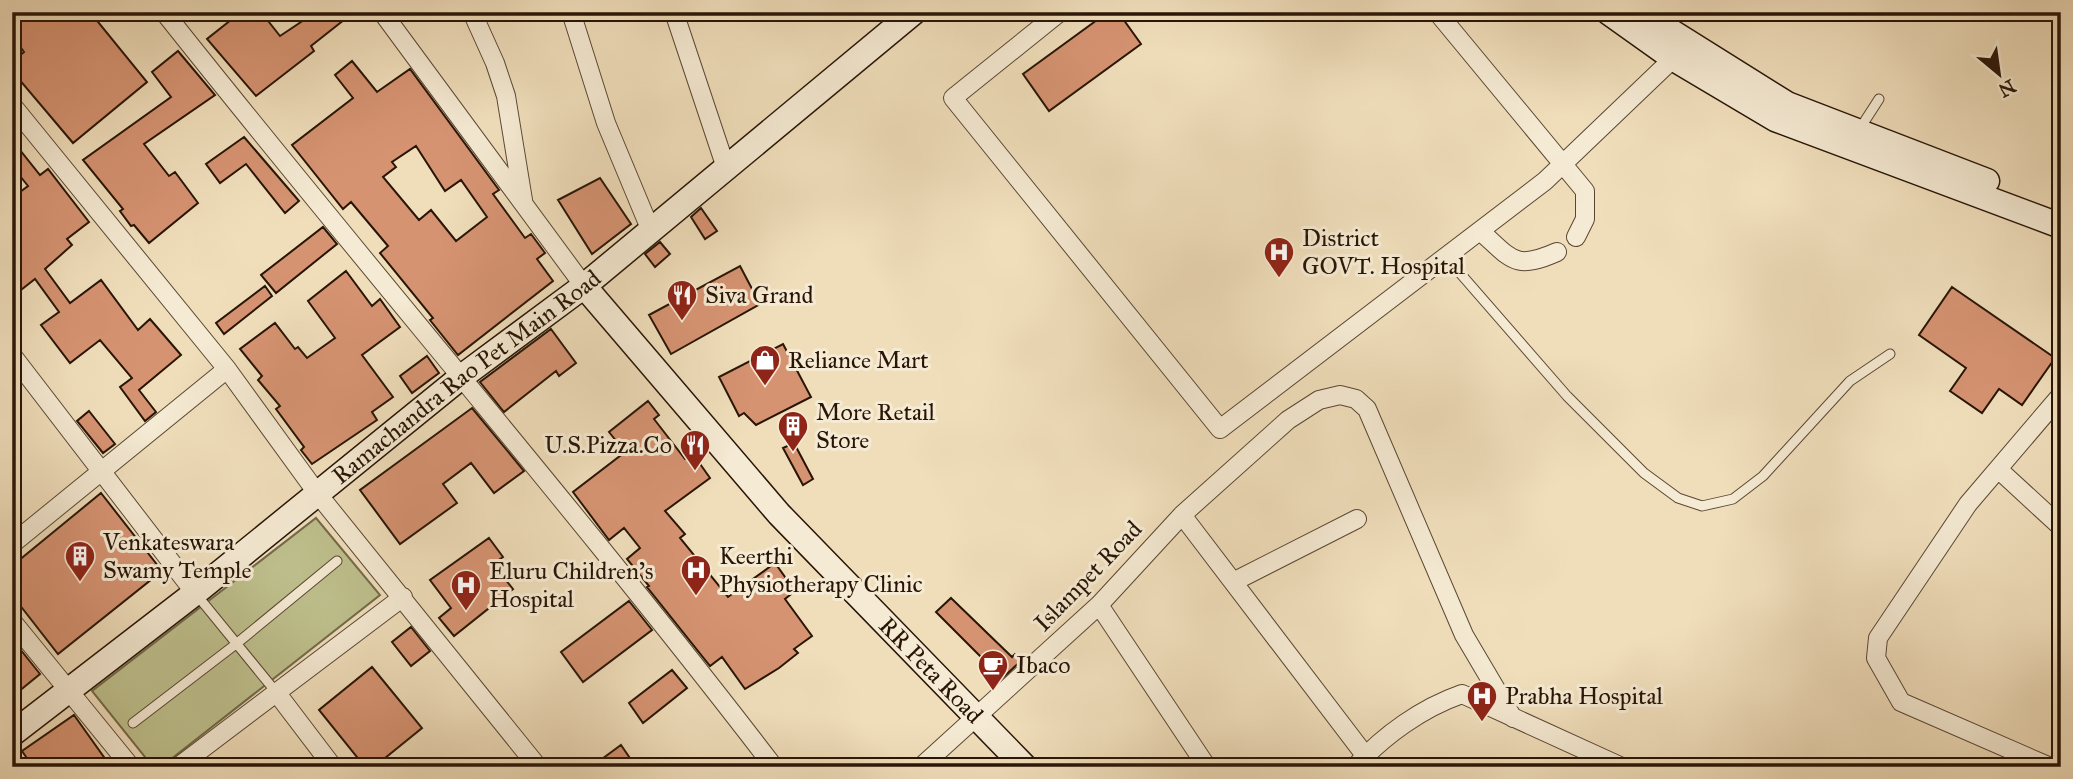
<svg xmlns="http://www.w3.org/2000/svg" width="2073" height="779" viewBox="0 0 2073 779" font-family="'IM FELL Great Primer',serif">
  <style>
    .green { fill: #bec08d; stroke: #736a4a; stroke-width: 2 }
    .building { fill: #d69372; stroke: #281506; stroke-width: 2; fill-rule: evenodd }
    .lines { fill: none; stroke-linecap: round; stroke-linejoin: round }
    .lane-casing { stroke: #5a4733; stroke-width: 11 }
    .street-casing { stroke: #5a4733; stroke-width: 20 }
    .secondary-casing { stroke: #281506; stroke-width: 27 }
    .lane { stroke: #f5ead3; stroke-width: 9 }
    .street { stroke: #f5ead3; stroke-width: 18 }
    .secondary { stroke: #f5ead3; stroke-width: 24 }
    .labels { text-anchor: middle; stroke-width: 6; stroke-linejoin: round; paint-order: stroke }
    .poi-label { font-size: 24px; fill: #281506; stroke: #f5ead3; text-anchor: start }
    .street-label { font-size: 24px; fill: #281506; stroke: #f5ead3 }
  </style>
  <rect width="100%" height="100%" fill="#f0debb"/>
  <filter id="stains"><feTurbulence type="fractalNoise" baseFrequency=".00286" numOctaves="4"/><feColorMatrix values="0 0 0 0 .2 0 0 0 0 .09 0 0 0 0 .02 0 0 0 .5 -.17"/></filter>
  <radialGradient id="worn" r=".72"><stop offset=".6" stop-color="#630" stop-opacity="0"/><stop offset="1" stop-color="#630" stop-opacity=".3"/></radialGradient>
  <path class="green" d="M316 518 380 595 161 767H153L92 691Z"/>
  <path class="building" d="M12 12H90L147 82 73 143 12 71V62L24 52 12 35Z
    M241 12H261L280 36 316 12H354L311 46 314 51 256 96 207 39Z
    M1108 12H1118L1141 44 1049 111 1023 74Z
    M178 51 215 95 144 144 169 176 175 172 198 203 149 243 134 225 131 226 120 211 123 209 83 160 171 97 152 72Z
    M352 61 377 92 410 69 499 190 493 194 525 238 531 234 545 253 537 259 553 281 458 355 430 320 433 318 380 253 388 246 351 202 343 209 292 145 353 98 335 75ZM416 146 445 191 461 180 487 217 456 241 431 210 419 220 383 177 396 167 392 162Z
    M244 137 299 201 285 213 246 164 220 183 206 164Z
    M12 140 40 175 48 169 89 222 67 239 72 245 45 269 70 303 101 280 138 330 150 319 181 355 139 390 156 412 145 421 120 387 132 378 100 340 70 363 41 325 59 312 35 279 12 297V198L28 186 12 166Z
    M600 178 631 224 592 254 558 200Z
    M701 208 717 231 705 239 691 217Z
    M323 227 337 244 276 293 261 275Z
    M660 242 670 254 655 267 645 254Z
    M740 266 760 304 671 354 649 315Z
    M346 271 372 306 380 299 400 327 362 355 393 397 372 412 377 420 312 464 301 450 304 447 276 409 280 406 258 380 262 376 240 349 275 323 295 349 298 347 307 358 335 338 308 301Z
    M265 286 272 296 224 334 216 323Z
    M1952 287 2055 358 2022 405 1999 389 1982 413 1950 391 1966 368 1919 335Z
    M551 329 576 363 559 376 556 371 504 412 480 382Z
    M783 344 811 397 756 425 744 413 739 416 719 377Z
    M427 356 439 373 412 393 400 376Z
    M648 401 659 415 654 419 685 459 693 454 710 478 665 511 685 534 680 538 728 597 775 563 795 591 785 599 812 636 794 649 798 653 779 668 745 689 722 657 710 666 647 587 649 586 627 559 640 548 624 528 609 540 573 492 625 452 609 432Z
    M472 408 524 471 494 493 471 463 443 484 457 503 400 544 360 490Z
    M89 411 115 444 103 453 77 421Z
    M794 443 813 479 803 485 783 448Z
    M101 493 162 571 58 654 12 595V566Z
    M489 538 503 557 493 564 513 589 454 636 439 618 451 608 430 580Z
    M951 598 1012 657 1015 654 1022 660 995 685 989 679 996 672 936 612Z
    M629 601 652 630 583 682 561 652Z
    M411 627 430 651 411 666 392 642Z
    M12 639 40 674 12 697Z
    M372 667 422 728 374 767H365L319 710Z
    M672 670 687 688 643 723 629 703Z
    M74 715 111 767H33L22 751Z
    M621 745 636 767H591Z"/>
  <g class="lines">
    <g class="lane-casing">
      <path id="lane" d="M1859 130 1879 99
        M1446 257 1567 396 1644 473 1678 498 1702 506 1733 499 1763 476 1850 381 1890 354
        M196 594 276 692
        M133 723 236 644 337 561"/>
    </g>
    <g class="street-casing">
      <path id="street" d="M164 12C365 266 577 510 774 767
        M382 12 584 286
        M472 12 495 63 506 96 523 200
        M571 12 606 123 651 231
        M674 12 726 168
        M1060 12 953 98 1220 429 1545 181 1681 51
        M1437 12 1585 191V219L1576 237
        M12 105 227 369 317 493 538 767
        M1480 231C1512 259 1514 271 1557 252
        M12 355 195 593
        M1998 469 2061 527
        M1182 515 1374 767
        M12 544 227 369
        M1233 582 1357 519
        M1099 605 1207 767
        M12 621 131 767
        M276 692 333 767
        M2048 766 1901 702 1876 658 1878 638 1968 504 2061 395
        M178 767 403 597
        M921 767 1099 605 1182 515 1288 420 1319 400 1340 395 1356 399 1367 409 1464 635 1513 718
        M1355 767C1384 735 1422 708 1462 694L1622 767"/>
    </g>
    <g class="secondary-casing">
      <g id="secondary">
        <path d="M1608 12 1674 59 1775 119 2061 226"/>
        <path d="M1640 12 1787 104 1987 181"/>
        <path id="s1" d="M584 286 779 514 1025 767"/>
        <path id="s2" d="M12 734 195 593 460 378 584 286 914 12"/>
      </g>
    </g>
    <use href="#lane" class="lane"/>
    <use href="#street" class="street"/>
    <use href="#secondary" class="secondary"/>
  </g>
  <defs>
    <g id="hospital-pin" transform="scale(1.575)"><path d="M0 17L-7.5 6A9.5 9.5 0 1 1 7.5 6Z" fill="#8f2418" stroke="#f5ead3"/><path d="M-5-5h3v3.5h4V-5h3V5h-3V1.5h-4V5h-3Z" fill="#fff"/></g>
    <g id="restaurant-pin" transform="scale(1.575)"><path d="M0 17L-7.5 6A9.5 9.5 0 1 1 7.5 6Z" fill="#8f2418" stroke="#f5ead3"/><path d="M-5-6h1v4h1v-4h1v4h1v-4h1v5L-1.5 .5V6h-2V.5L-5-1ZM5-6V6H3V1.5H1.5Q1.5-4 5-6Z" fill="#fff"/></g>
    <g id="shop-pin" transform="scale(1.575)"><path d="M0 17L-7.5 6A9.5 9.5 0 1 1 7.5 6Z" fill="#8f2418" stroke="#f5ead3"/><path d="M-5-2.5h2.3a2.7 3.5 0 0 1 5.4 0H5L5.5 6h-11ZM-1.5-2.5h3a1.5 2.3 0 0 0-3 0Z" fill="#fff"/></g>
    <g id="building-pin" transform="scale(1.575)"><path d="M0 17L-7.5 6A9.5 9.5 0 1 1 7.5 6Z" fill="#8f2418" stroke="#f5ead3"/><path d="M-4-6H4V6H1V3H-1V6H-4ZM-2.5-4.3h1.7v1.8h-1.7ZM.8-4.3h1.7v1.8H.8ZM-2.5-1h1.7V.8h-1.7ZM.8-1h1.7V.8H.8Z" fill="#fff"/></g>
    <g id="cafe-pin" transform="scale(1.575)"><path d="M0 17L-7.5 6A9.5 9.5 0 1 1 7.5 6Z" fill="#8f2418" stroke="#f5ead3"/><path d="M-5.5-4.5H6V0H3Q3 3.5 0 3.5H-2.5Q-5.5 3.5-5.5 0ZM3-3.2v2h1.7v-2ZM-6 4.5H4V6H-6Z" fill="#fff"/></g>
  </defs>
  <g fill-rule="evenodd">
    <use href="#hospital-pin" x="1279" y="252"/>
    <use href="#restaurant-pin" x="682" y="295"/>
    <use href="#shop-pin" x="765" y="360"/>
    <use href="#building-pin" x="793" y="426"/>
    <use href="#restaurant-pin" x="695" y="445"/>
    <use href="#building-pin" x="80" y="556"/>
    <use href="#hospital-pin" x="696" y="570"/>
    <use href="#hospital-pin" x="466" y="585"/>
    <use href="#cafe-pin" x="993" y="665"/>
    <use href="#hospital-pin" x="1482" y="696"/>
  </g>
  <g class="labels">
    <g class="poi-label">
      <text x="1302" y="246">District<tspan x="1302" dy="28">GOVT. Hospital</tspan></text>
      <text x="705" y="303">Siva Grand</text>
      <text x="788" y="368">Reliance Mart</text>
      <text x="816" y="420">More Retail<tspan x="816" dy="28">Store</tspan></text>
      <text x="672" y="453" text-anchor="end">U.S.Pizza.Co</text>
      <text x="103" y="550">Venkateswara<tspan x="103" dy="28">Swamy Temple</tspan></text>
      <text x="719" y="564">Keerthi<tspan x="719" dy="28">Physiotherapy Clinic</tspan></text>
      <text x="489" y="579">Eluru Children's<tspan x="489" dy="28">Hospital</tspan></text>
      <text x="1016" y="673">Ibaco</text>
      <text x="1505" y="704">Prabha Hospital</text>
    </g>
    <g class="street-label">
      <text dy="8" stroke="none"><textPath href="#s2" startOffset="578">Ramachandra Rao Pet Main Road</textPath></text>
      <text transform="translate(1088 576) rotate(-46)" y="8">Islampet Road</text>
      <text dy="8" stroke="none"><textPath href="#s1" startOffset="518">RR Peta Road</textPath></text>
    </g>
  </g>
  <rect width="2073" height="779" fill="none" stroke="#f0debb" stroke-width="42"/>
  <rect x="14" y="14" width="2045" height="751" fill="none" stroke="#281506" stroke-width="3.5"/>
  <rect x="21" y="21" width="2031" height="737" fill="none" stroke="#281506" stroke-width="2"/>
  <g transform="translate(1999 74) rotate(151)" stroke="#f5ead3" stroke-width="5" paint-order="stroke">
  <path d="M0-5L12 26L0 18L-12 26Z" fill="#281506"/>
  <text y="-10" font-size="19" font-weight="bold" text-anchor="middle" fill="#281506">N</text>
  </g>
  <rect width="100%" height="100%" filter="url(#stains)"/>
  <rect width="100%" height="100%" fill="url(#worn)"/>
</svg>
